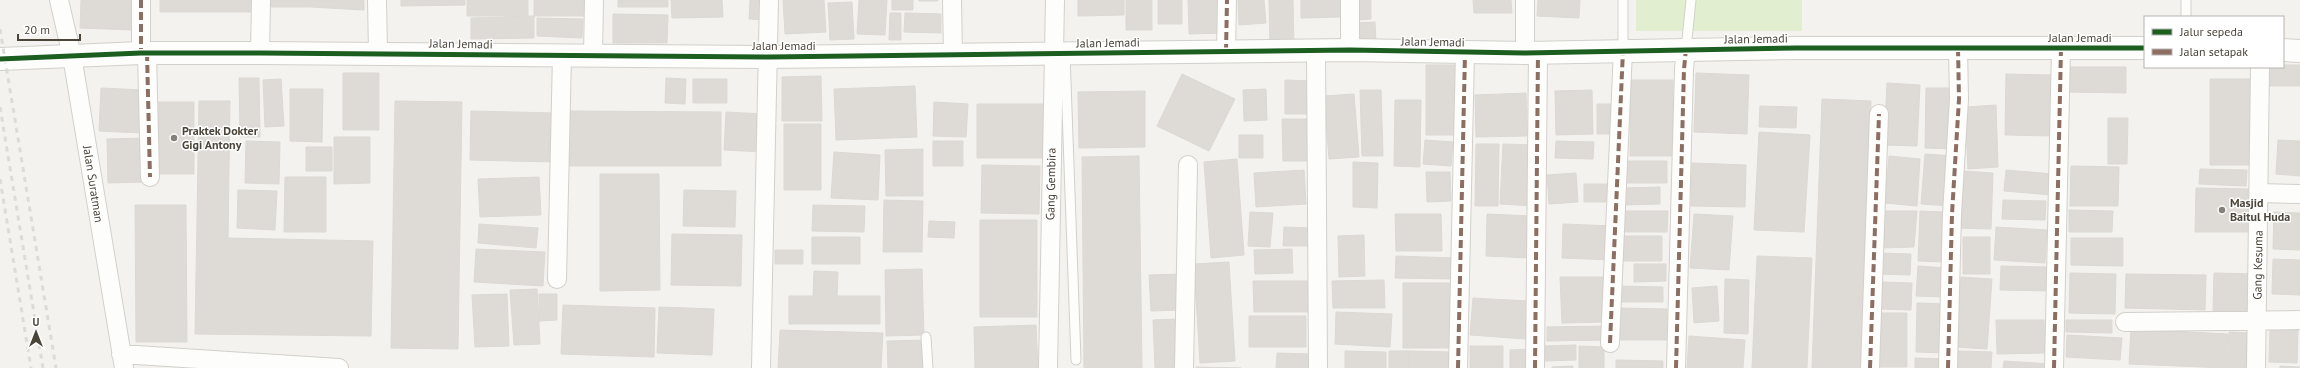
<svg xmlns="http://www.w3.org/2000/svg" width="2300" height="368" viewBox="0 0 2300 368" font-family="'PT Sans',sans-serif">
  <style>
    .green { fill: #e1eecf }
    .building { fill: #dedbd6; stroke: #dcd9d4 }
    .lines { fill: none; stroke-linecap: round; stroke-linejoin: round }
    .service-casing { stroke: #d2d0cb; stroke-width: 11 }
    .minor-casing { stroke: #d2d0cb; stroke-width: 20 }
    .tertiary-casing { stroke: #d2d0cb; stroke-width: 24 }
    .service { stroke: #fdfdfc; stroke-width: 9 }
    .minor { stroke: #fdfdfc; stroke-width: 18 }
    .tertiary { stroke: #fdfdfc; stroke-width: 22 }
    .rail { stroke: #dbdbda; stroke-width: 3; stroke-dasharray: 5 5; stroke-linecap: butt }
    .quiet { stroke: #8d6e63; stroke-width: 4; stroke-dasharray: 8 4; stroke-linecap: butt }
    .cycleway-casing { stroke: #fff; stroke-width: 8 }
    .cycleway { stroke: #1b5e20; stroke-width: 5 }
    .poi-dot { fill: #868178; stroke: #fff; stroke-width: 1.5 }
    .labels { text-anchor: middle; stroke-width: 3; stroke-linejoin: round; paint-order: stroke }
    .street-label { font-size: 12px; fill: #4b4439; stroke: #fff }
    .poi-label { font-size: 12px; font-weight: bold; fill: #4b4439; stroke: #fff; text-anchor: start }
  </style>
  <rect width="100%" height="100%" fill="#f4f2ee"/>
  <path class="green" d="M1636 0H1802V31H1636Z"/>
  <path class="building" d="M81 0H134L133 30 80 28Z
    M160 0H257V12H160Z
    M271 0H311V7H271Z
    M312 0H364V10L311 7Z
    M401 0H465V5L401 6Z
    M467 0H528V16H467Z
    M534 0H584L585 16H534Z
    M618 0H668V7H618Z
    M671 0H722L723 17 672 18Z
    M750 0H766V20L749 19Z
    M783 0H824L826 32 785 34Z
    M859 0H887L885 35 857 34Z
    M892 0H913V10H892Z
    M919 0H938V1H919Z
    M1078 0H1124V15L1078 16Z
    M1126 0H1152V30H1126Z
    M1158 0H1182V24H1158Z
    M1188 0H1223L1224 33 1189 34Z
    M1238 0H1264L1266 23 1239 25Z
    M1269 0H1293L1294 46 1270 47Z
    M1301 0H1340V17L1301 18Z
    M1355 0H1371V19L1356 20Z
    M1473 0H1511L1512 13H1474Z
    M1538 0H1580L1579 18 1537 16Z
    M852 2 854 39 830 40 828 3Z
    M890 13H901V40H889Z
    M905 13 941 14V33L904 32Z
    M613 14 668 15 667 43H613Z
    M534 16V38L471 39V18Z
    M537 18 583 19 582 38 537 36Z
    M1375 22 1376 43 1358 44 1357 23Z
    M1426 65H1457V135H1426Z
    M2283 65H2300V86H2270V67H2283Z
    M2067 67H2126V93L2067 92Z
    M343 73H379V130H343Z
    M1696 73 1749 75 1747 134 1694 132Z
    M1182 74 1235 99 1209 151 1157 126Z
    M2006 74 2052 75 2051 136 2005 135Z
    M821 76 822 121H782V77Z
    M239 78H259L260 137H240Z
    M666 78 686 79 685 104 665 103Z
    M281 79 284 126 265 127 263 80Z
    M693 79H727V103H693Z
    M2210 79H2255L2256 165H2210Z
    M1285 80 1310 81V114H1285Z
    M1631 80H1673V156H1630Z
    M1887 83 1920 85 1917 146 1884 145Z
    M915 86 917 137 836 140 834 89Z
    M101 88 143 90 141 133 99 131Z
    M1926 88H1954V149L1925 148Z
    M290 89H323L322 142 290 141Z
    M1266 89 1267 120 1244 121 1243 90Z
    M1360 90H1381L1383 156H1362Z
    M1592 90 1593 134 1556 135 1555 91Z
    M1145 91V147L1079 148 1078 92Z
    M1526 93 1527 136 1476 137 1475 95Z
    M1354 94 1359 157 1329 159 1324 96Z
    M1822 99 1871 101 1861 368H1812Z
    M1395 100H1421L1420 167 1394 166Z
    M199 101H230L228 238 373 241 371 336 195 334Z
    M395 101 462 102 458 349 391 348Z
    M154 102H194V174H154Z
    M934 102 968 104 966 137 933 136Z
    M977 104H1051L1050 158H977Z
    M1597 104H1616V134H1597Z
    M1996 105 1998 167 1968 169 1965 107Z
    M1760 106 1797 107 1796 128 1759 127Z
    M471 111 555 113 554 162 470 160Z
    M568 111 721 112V166H568Z
    M726 112 764 114 762 152 724 150Z
    M2108 118H2128L2127 164H2108Z
    M1282 119H1314V161H1283Z
    M784 124H821V190H784Z
    M1759 132 1810 135 1804 232 1754 230Z
    M1239 135H1263V158H1239Z
    M334 137H370V183L334 184Z
    M146 138 147 182 108 183 107 139Z
    M1425 140 1453 142 1451 166 1423 164Z
    M2278 140 2300 141V176L2276 174Z
    M246 141 280 142 279 184 245 183Z
    M933 141H963V166H933Z
    M1556 141 1594 142 1593 159 1555 158Z
    M1476 144H1499L1498 206H1475Z
    M1503 144 1536 145 1533 206 1500 204Z
    M306 147H332V171H306Z
    M923 149V196H886L885 150Z
    M834 152 880 155 878 200 831 198Z
    M1925 154 1955 156 1951 206 1921 204Z
    M1139 156 1142 368H1084L1082 157Z
    M1889 156 1920 159 1917 206 1885 203Z
    M1237 159 1244 255 1211 258 1204 162Z
    M1623 161H1667V183H1624Z
    M1353 162 1378 163 1377 208 1353 207Z
    M1692 163 1746 165 1745 207 1691 206Z
    M982 165 1040 166 1039 214 981 213Z
    M2071 166 2119 167 2118 206H2070Z
    M2200 169 2247 170 2246 186 2199 184Z
    M1304 170 1306 204 1256 207 1254 173Z
    M2006 170 2054 174 2052 195 2004 191Z
    M1962 171 1993 173 1991 229 1959 228Z
    M1426 172H1450L1451 201 1427 202Z
    M1576 173 1578 202 1549 204 1547 175Z
    M600 174H659L660 290 600 291Z
    M285 177H326V232H284Z
    M539 177 541 215 480 217 478 179Z
    M1584 184H1608V202H1584Z
    M1660 187V204L1621 205 1620 188Z
    M2196 188 2248 189V232H2195Z
    M238 190 277 191 275 230 237 228Z
    M684 190 736 191 735 227 683 226Z
    M884 200 923 201 922 252H883Z
    M2003 200 2046 201 2045 220 2002 219Z
    M135 205H186L187 342H136Z
    M813 205 865 206 864 232 812 231Z
    M2069 210 2113 211 2112 232H2069Z
    M1621 211H1668L1667 232H1621Z
    M1880 211H1917L1914 247 1880 248Z
    M1920 211 1945 212 1943 262 1918 261Z
    M1250 212 1273 213 1270 247 1248 246Z
    M2274 212 2300 213V250L2273 249Z
    M1395 214H1441L1442 251H1396Z
    M1487 214 1532 216 1530 258 1486 256Z
    M1694 214 1733 216 1729 270 1690 268Z
    M980 220H1037V317H980Z
    M929 221 955 222 954 238 928 237Z
    M479 224 538 228 536 248 478 243Z
    M1563 224 1614 226 1613 260 1562 258Z
    M1284 227 1311 228 1310 246H1283Z
    M1996 227 2047 230 2045 263 1994 260Z
    M672 234 742 235 741 286 671 285Z
    M1364 235 1365 276 1339 277 1338 236Z
    M1619 236H1662V261H1620Z
    M812 237H860V264H812Z
    M1963 237H1990V274H1963Z
    M2071 238H2123V266L2071 265Z
    M476 249 545 252 543 286 474 282Z
    M1292 249 1293 273 1255 274 1254 250Z
    M775 250H803V264H775Z
    M1879 253 1911 254 1910 275 1879 274Z
    M1396 256 1456 258V279L1395 278Z
    M1757 256 1812 258 1807 368H1752Z
    M2273 259 2300 260V295L2272 294Z
    M1229 262 1235 361 1200 363 1194 264Z
    M1634 264H1666V281L1634 282Z
    M1918 266 1946 268 1945 297 1916 296Z
    M2001 266 2047 267V291L2000 290Z
    M922 269 924 335 886 336 885 270Z
    M814 271 838 272 837 296H880V324H789V296H813Z
    M2070 273 2116 274 2115 314 2069 313Z
    M2214 273 2255 274 2253 312 2213 311Z
    M1180 274 1182 310 1151 311 1149 275Z
    M2126 274 2206 275 2205 310 2125 308Z
    M1560 277H1606L1607 322 1562 323Z
    M1961 277 1992 279 1987 349 1956 347Z
    M1725 279 1749 280 1748 334 1724 333Z
    M1384 280 1385 308H1333L1332 281Z
    M1253 281H1308L1309 312H1254Z
    M1881 282 1912 283 1911 310 1880 309Z
    M1403 283H1452V348H1403Z
    M1616 286 1663 287V302H1616Z
    M1717 286 1719 321 1694 323 1692 288Z
    M537 289 540 344 514 345 510 290Z
    M507 294 509 346 475 347 472 295Z
    M539 294H557V320L539 321Z
    M1473 298 1528 301 1526 339 1470 335Z
    M1917 303 1946 304 1945 353 1916 352Z
    M563 305 655 308 654 357 561 354Z
    M659 307 714 309 712 355 657 353Z
    M1618 308 1667 309V340H1617Z
    M1336 312 1392 314 1390 347 1335 344Z
    M1879 313H1907V367H1879Z
    M1249 316H1306V347H1249Z
    M1177 319 1179 368H1155L1153 320Z
    M1996 320H2044L2045 353 1997 354Z
    M2066 320H2112V333L2066 332Z
    M1036 325 1038 368H975L974 327Z
    M1607 326V340L1547 341V327Z
    M2131 329 2228 334 2226 368 2129 364Z
    M2270 329 2298 330 2297 363 2269 362Z
    M780 330 883 333 881 368H778Z
    M2229 332 2253 333 2251 368H2227Z
    M2067 335 2122 338 2120 360 2066 357Z
    M1689 336 1745 340 1743 368H1687Z
    M926 340 927 368H888L887 341Z
    M1576 345V360L1544 361V346Z
    M1470 346H1503V368H1470Z
    M1579 346 1604 347V368H1579Z
    M1534 349V368H1510V350Z
    M1345 351 1386 352V368H1345Z
    M1389 351H1409V368H1389Z
    M1409 351 1452 352V368H1409Z
    M1958 351 1992 352 1991 368H1958Z
    M1277 353 1311 354V368H1276Z
    M1915 358 1947 359V368H1915Z
    M1616 360 1663 361V368H1616Z
    M2004 361 2051 364V368H2003Z
    M1573 366V368H1552V367Z
    M2280 366 2300 367V368H2280Z
    M1196 367 1241 368H1196Z"/>
  <g class="lines">
    <g class="service-casing">
      <path id="service" d="M2186 17V0
        M1686 49 1691 0
        M1623 50V0
        M1065 54 1076 360
        M926 337 928 368"/>
    </g>
    <g class="minor-casing">
      <path id="minor" d="M59 0 72 56 124 368
        M141 0V53
        M377 0 378 52
        M952 0 953 55
        M1525 0V53
        M1350 50V0
        M1316 51 1318 368
        M1226 52 1227 0
        M147 53 150 177
        M260 53 261 0
        M593 55 594 0
        M2259 193 2300 194
        M557 279 562 55
        M2125 322 2300 320
        M1610 343 1623 50
        M121 354 339 368
        M761 368 769 0
        M1048 368 1055 0
        M1184 368 1188 165
        M1458 368 1465 53
        M1535 368 1538 52
        M1676 368 1684 69 1686 49
        M1870 368 1879 114
        M1948 368 1952 214 1959 99 1958 48
        M2054 368 2061 48
        M2256 368 2260 67"/>
    </g>
    <g class="tertiary-casing">
      <path id="tertiary" d="M2283 50 2300 51
        M0 59 141 53H260L768 57 1350 50 1525 53 1796 48H2145"/>
    </g>
    <use href="#service" class="service"/>
    <use href="#minor" class="minor"/>
    <use href="#tertiary" class="tertiary"/>
    <path class="rail" d="M0 29 56 368
      M0 107 43 368
      M0 179 31 368"/>
    <path class="quiet" d="M141 0V53
      M1226 52 1227 0
      M147 53 150 177
      M1610 343 1623 50
      M1458 368 1465 53
      M1535 368 1538 52
      M1676 368 1684 69 1686 49
      M1870 368 1879 114
      M1948 368 1952 214 1959 99 1958 48
      M2054 368 2061 48"/>
    <g class="cycleway-casing">
      <path id="cycleway" d="M0 59 141 53H260L768 57 1350 50 1525 53 1796 48H2145"/>
    </g>
    <use href="#cycleway" class="cycleway"/>
  </g>
  <g class="poi-dot">
    <circle cx="174" cy="138" r="4"/>
    <circle cx="2222" cy="210" r="4"/>
  </g>
  <g class="labels">
    <g class="street-label">
      <text x="2080" y="42">Jalan Jemadi</text>
      <text transform="translate(1756 39) rotate(-1)" y="4">Jalan Jemadi</text>
      <text transform="translate(1433 42) rotate(1)" y="4">Jalan Jemadi</text>
      <text transform="translate(1108 43) rotate(-1)" y="4">Jalan Jemadi</text>
      <text transform="translate(461 44) rotate(1)" y="4">Jalan Jemadi</text>
      <text x="784" y="50">Jalan Jemadi</text>
      <text transform="translate(93 184) rotate(81)" y="4">Jalan Suratman</text>
      <text transform="translate(1051 184) rotate(-89)" y="4">Gang Gembira</text>
      <text transform="translate(2258 265) rotate(-89)" y="4">Gang Kesuma</text>
    </g>
    <g class="poi-label">
      <text x="182" y="135">Praktek Dokter<tspan x="182" dy="14">Gigi Antony</tspan></text>
      <text x="2230" y="207">Masjid<tspan x="2230" dy="14">Baitul Huda</tspan></text>
    </g>
  </g>
  <rect x="2144" y="16" width="140" height="52" fill="#ffffff" stroke="#b7b4b0"/>
  <rect x="2152" y="29" width="20" height="6" fill="#1b5e20" stroke="#b7b4b0"/>
  <text x="2180" y="36" font-size="12" fill="#4b4439">Jalur sepeda</text>
  <rect x="2152" y="49" width="20" height="6" fill="#8d6e63" stroke="#b7b4b0"/>
  <text x="2180" y="56" font-size="12" fill="#4b4439">Jalan setapak</text>
  <g transform="translate(36 332)" stroke="#ffffff" stroke-width="3" paint-order="stroke">
  <path d="M0-3L7 15L0 10L-7 15Z" fill="#4b4439"/>
  <text y="-6" font-size="11" font-weight="bold" text-anchor="middle" fill="#4b4439">U</text>
  </g>
  <path d="M18 34v6h62v-6" fill="none" stroke="#4b4439" stroke-width="2"/>
  <text x="24" y="34" font-size="12" fill="#4b4439" stroke="#ffffff" stroke-width="3" paint-order="stroke">20 m</text>
</svg>
